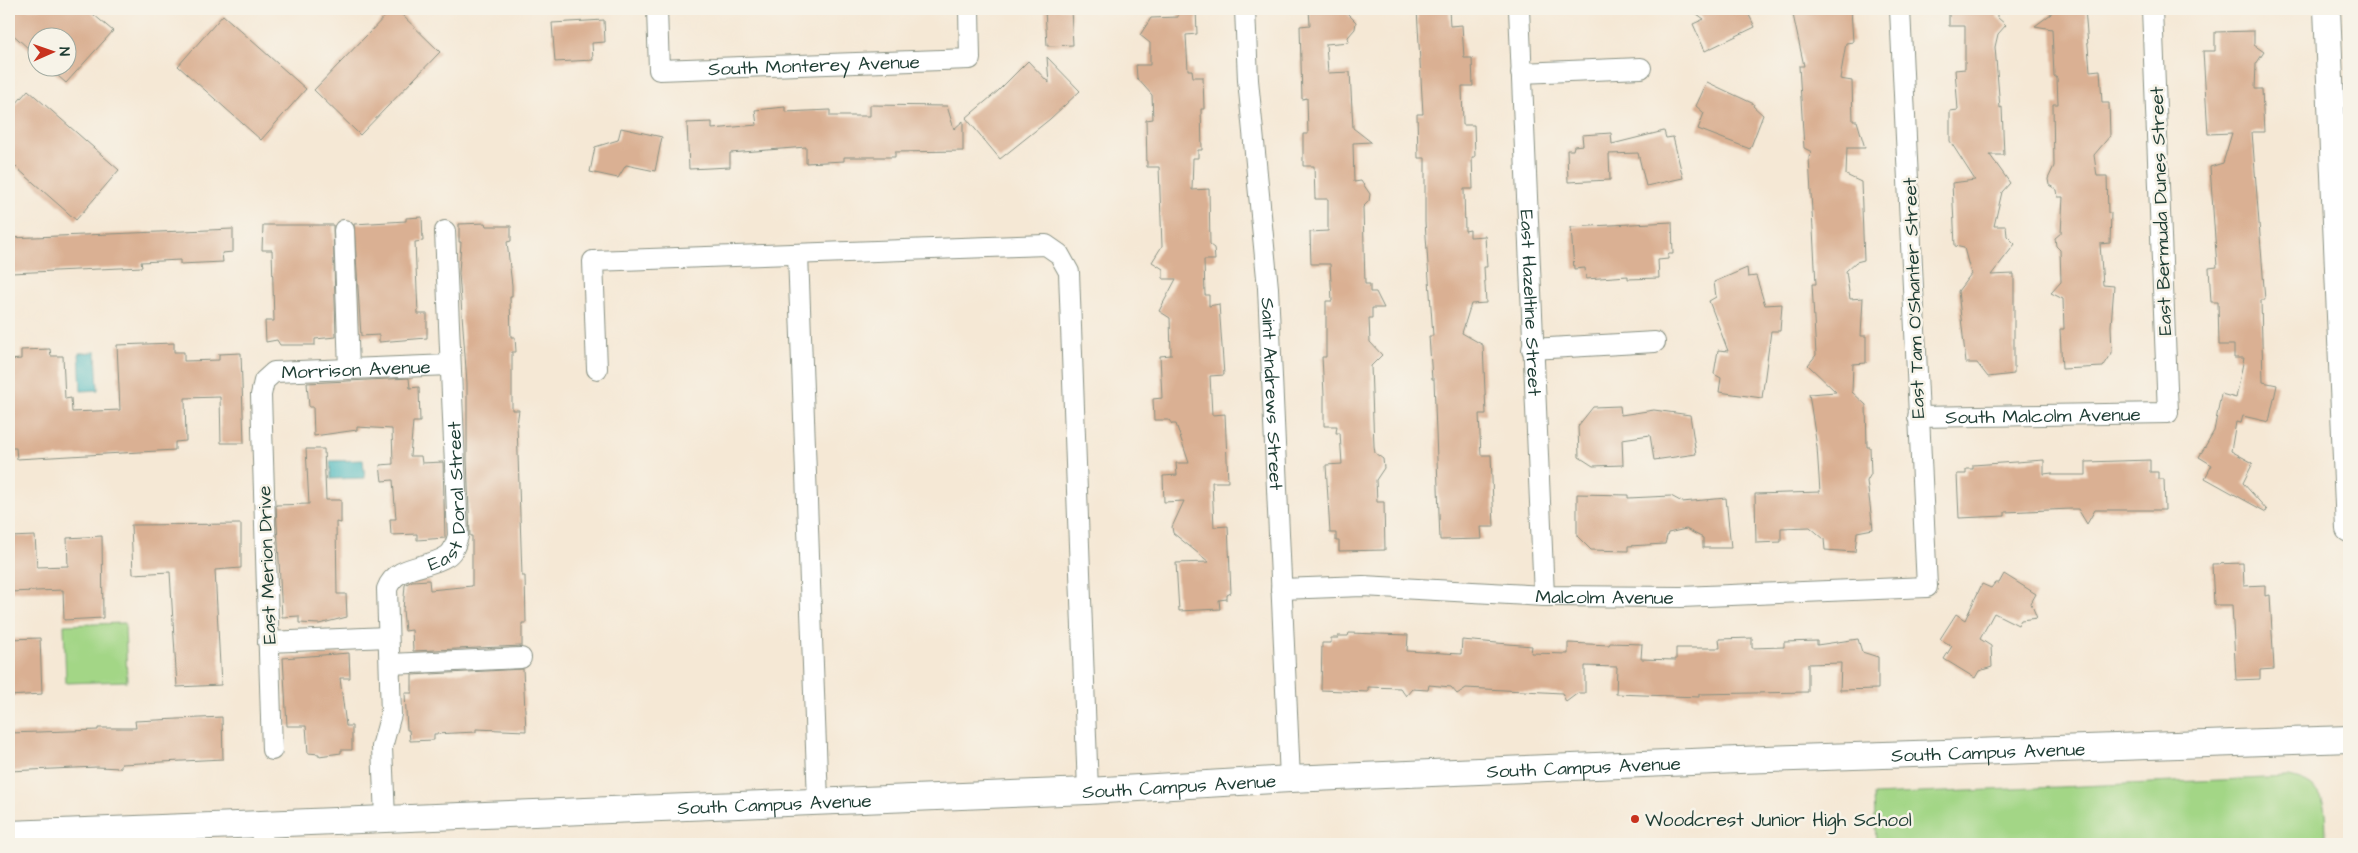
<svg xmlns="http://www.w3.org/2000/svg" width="2358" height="853" viewBox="0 0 2358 853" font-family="'Architects Daughter',sans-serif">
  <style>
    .green { fill: #a3d686; stroke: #618a5d }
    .water { fill: #49b8be; stroke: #347a79 }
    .building { fill: #dab093 }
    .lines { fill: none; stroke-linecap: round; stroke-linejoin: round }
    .minor-casing { stroke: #8a9284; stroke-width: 22 }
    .tertiary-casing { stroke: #8a9284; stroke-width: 28 }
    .minor { stroke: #fff; stroke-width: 20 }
    .tertiary { stroke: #fff; stroke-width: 26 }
    .poi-dot { fill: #c8321e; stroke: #f7f3e8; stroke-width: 2 }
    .labels { text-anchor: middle; stroke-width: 5; stroke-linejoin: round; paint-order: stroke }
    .street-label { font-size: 19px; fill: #1f3d34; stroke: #f7f3e8 }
    .poi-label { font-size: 19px; fill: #1f3d34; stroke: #f7f3e8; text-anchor: start }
  </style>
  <rect width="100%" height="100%" fill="#f7f3e8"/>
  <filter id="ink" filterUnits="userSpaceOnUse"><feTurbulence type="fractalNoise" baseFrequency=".02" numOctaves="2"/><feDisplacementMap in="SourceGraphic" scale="10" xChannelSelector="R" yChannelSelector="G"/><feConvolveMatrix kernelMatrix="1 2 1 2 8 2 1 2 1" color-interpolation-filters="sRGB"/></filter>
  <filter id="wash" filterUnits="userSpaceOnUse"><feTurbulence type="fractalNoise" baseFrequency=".0096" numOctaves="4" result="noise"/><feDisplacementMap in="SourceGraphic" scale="20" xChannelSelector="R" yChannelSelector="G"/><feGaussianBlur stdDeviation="1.12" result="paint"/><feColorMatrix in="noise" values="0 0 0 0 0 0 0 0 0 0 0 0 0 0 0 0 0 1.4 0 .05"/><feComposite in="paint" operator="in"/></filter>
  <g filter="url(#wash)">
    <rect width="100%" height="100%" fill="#f5e8d5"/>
    <path class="green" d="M125 623 127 681 66 683 64 625Z
      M2289 777C2330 785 2325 810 2326 844H1876L1874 795Z"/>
    <path class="water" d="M96 352 98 390 81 391 79 353Z
      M363 460 365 478 331 479 330 461Z"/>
    <g id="blocks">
      <path class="building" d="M9 9H87L113 31 66 83 49 68H68V38H38V57L9 31Z
        M392 9H396L440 52 360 135 314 90Z
        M1045 9H1071L1073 45 1047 46Z
        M1178 9H1196L1197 34 1186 35 1188 70H1192L1193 77H1203L1204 109H1201L1202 150H1198V158H1193L1192 190 1209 189 1210 245 1214 248 1215 260H1204L1205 295H1209V306L1219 304 1224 375 1210 376 1212 415 1225 414 1228 482H1212L1214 527 1228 526 1231 593 1227 595V599L1219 600 1220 609 1179 611 1176 563 1209 562 1173 533 1172 527 1184 501 1164 502 1163 476 1177 475 1176 463H1189L1176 424H1172L1169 420H1154L1153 399 1162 398 1160 356 1171 355 1170 318 1159 311 1176 279H1163V269L1152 262 1162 246 1159 167H1147L1146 120 1153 119 1152 95 1137 78 1136 65H1150V43L1140 35 1151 18 1178 17Z
        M1309 9H1347V13L1356 22 1355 29 1348 37 1349 42 1326 44 1328 73 1350 72 1353 128 1371 142 1353 143 1354 182 1361 181 1370 194 1369 201 1363 207 1365 284H1370V292H1376L1384 308H1372V318H1369L1370 342 1382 355 1371 366 1374 446 1375 453 1383 459 1384 468 1376 480 1377 502H1384L1385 550 1339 551V541H1336V533H1330L1326 465 1342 464 1340 433H1336L1337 426H1324V394L1322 357H1326V301H1332L1330 264H1311L1310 232 1328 231V199H1315L1314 166H1303V134H1308L1307 98 1302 99 1300 26 1310 25Z
        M1417 9H1449L1450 26 1462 25 1464 58H1472L1473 86H1462L1463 125H1474L1475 157H1472L1473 189H1464L1465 231 1470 230V237L1485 236 1487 267H1484L1486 303 1471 304 1462 333 1483 345 1486 414H1479L1481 455H1491L1494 527H1481L1482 539 1440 540 1434 379H1432L1429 336H1433L1425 222V158H1418L1417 114H1423Z
        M1690 9H1746L1755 27 1705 51 1693 24 1704 19Z
        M1851 9 1853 42 1846 43 1840 79 1852 81 1853 121H1857L1865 148H1847L1846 175 1861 182 1864 260 1856 262 1846 271 1850 299 1863 298 1861 336H1866V363L1853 364 1852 392 1866 405 1867 447H1870L1871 474 1867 481 1873 529 1857 532 1855 552 1825 550 1824 539 1810 527 1781 528V542L1756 543 1755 494 1820 492 1817 447 1809 394 1836 392 1808 365 1816 355 1812 284H1816L1809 157 1812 152 1804 148 1799 66H1804L1792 10Z
        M1949 9H1997V17L2006 25 1998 34 1995 47 2000 108 2002 107 2004 155H1990L2010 183 2002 192 1994 226H2006L2007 236 2015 244 1991 275 2014 274V374L1988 377 1977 363H1966L1958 291 1971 274 1964 248 1955 246 1952 183 1975 180 1950 141V111L1958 110 1955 70 1965 69V26H1949Z
        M2051 9H2085L2090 71 2100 70 2102 103H2109L2110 136 2094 155 2097 176H2107L2108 213H2111L2110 243 2100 244 2103 285 2114 286 2111 326 2112 353 2103 367 2062 369 2060 329H2064L2063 299 2051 293 2061 282 2060 250 2056 246 2055 238 2061 233 2063 197H2058L2057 190 2049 185 2048 179 2054 166 2053 104H2058L2057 78 2054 76 2052 29 2035 26 2051 14Z
        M223 15 306 89 261 140 178 66Z
        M604 20 605 42 592 43 593 60 555 62 552 23Z
        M2254 31V45L2264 52 2256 64 2255 89H2262L2264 132H2252L2265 300H2261L2263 382 2277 385 2269 422 2243 416 2241 423 2236 422 2231 451 2253 463 2243 483 2267 510 2266 512 2205 478 2212 465 2199 457 2214 431 2221 394 2236 398 2244 358H2234V345H2219L2218 302H2211L2209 268 2217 267 2210 167 2223 163 2232 133 2208 134 2203 51H2215V32Z
        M1047 57 1080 91 1050 119 1000 159 966 118 998 91 1028 61 1049 83Z
        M1707 82 1754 104 1753 106 1763 115 1750 149 1698 129 1704 113 1696 106Z
        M28 90 119 170 76 220 9 161V112Z
        M870 105 947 106 954 129 963 121V151L895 152V157H844V161L806 163V147L730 153V167L689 169 687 123 712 122V129L757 125 755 110 785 107V112L830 110V116H870Z
        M621 128 662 137 655 171 626 165 618 178 590 172 595 147 618 140Z
        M1664 131 1666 138 1673 137 1683 178 1646 186 1638 153 1609 154 1610 180 1568 182 1567 150H1573L1574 146 1583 145 1582 135 1611 133 1612 144Z
        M422 217 423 241 415 242 418 314H427V338L379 342V335L361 336 354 224 406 221V218Z
        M1672 222 1673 254H1668V259L1658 260 1659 278 1628 279V276L1586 279 1585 268 1574 269 1571 227Z
        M485 223 486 226H511V241L507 242 512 285V297H510L511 337H515L516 352H512V410H519L517 424 522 576H525L526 623H522V646L413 651 412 630 405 631 403 610 405 585 412 581 429 580 430 590 472 586V536H470L467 459V383L459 273 461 242H459V224Z
        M263 225H333L336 337 315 339V345H280L277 340 266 342 265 321H274L272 250H262Z
        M233 229V252L222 253 223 262 180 264V260L141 262 142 267 11 273V264H9V238Z
        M1747 268 1748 277 1756 276 1765 305 1782 304 1780 331H1771L1762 398 1719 392 1721 378 1714 374 1718 350 1728 351 1709 301 1716 297 1714 282Z
        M174 343V352H184V361L219 360V354L241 353 244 443H221L220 397 185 398 186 441 175 442V450L17 459 16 448H9V360L21 359V350L50 349 51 356H63L65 399 71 398 72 412 120 410 117 345Z
        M409 378 410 388 419 387 420 422H413L410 456H421L422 463 443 462 445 538 417 540V534L391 535 390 519H396L393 480 382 481 380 465 393 464 392 429 357 427V430L314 436 313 407H309L307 383Z
        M1620 406 1621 415 1654 410 1690 415 1696 454 1654 460 1650 435 1622 439 1623 465 1593 466 1579 457 1578 426 1593 407Z
        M306 449H324L326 500H341V523L336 522 337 594H346L347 617 319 624 299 623V616L282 617 276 505 309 504Z
        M2044 460V474L2052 473V475H2086V462L2150 460V472H2158V479H2164L2165 510H2095L2087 524 2078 509H2071L2005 512V516L1959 518 1957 474H1966V469H1973V465Z
        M1577 494 1628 495V498L1671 496 1682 502 1726 498 1731 548H1703V538L1686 529 1668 533 1665 544 1628 546V551L1591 550 1577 536Z
        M241 524V568L215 570 221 685 177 687 170 572 133 574 131 525Z
        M35 536 37 567 68 566 67 538 102 536 103 618 64 620 63 590 9 592V537Z
        M2243 563 2244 586 2265 585V596L2270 595 2274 669 2260 670V679L2236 680 2232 605H2214L2212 564Z
        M2004 574 2036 594 2031 603 2037 618 2021 620 2018 625 1994 613 1980 639 1991 646 1992 667 1979 671 1975 678 1944 659 1952 646 1940 639 1956 614 1965 620 1982 584 1991 588 1995 583H1999Z
        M1349 633 1408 635 1407 651 1461 654 1462 640 1532 646 1531 653 1568 654V643L1609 645 1610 643 1642 644 1641 659 1676 660V648H1720L1719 639 1752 638V648L1784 647V642L1817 641V645L1858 639 1862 652 1878 657V689L1840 690 1841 663 1808 664V692L1699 694V697L1616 694 1617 667 1585 666V693H1578L1566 702 1562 693 1466 688 1457 694 1451 687 1429 685 1428 690 1412 689 1406 696 1400 688 1368 687V692L1321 690 1322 643H1331V638H1338V636H1348Z
        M40 638 42 694 9 696V639Z
        M349 653 350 678H340L346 726H352V750H341V753L319 756V754L308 753 306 726H287L283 658Z
        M523 669 526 731 476 729V732L434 734V740L410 741 409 730H407L405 693H412V675Z
        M222 717 223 759 121 764V768L97 767 9 771V733L98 730V728H136L135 721Z"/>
    </g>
  </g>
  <g filter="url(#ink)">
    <use href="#blocks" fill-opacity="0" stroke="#8a9284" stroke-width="1"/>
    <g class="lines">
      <g class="minor-casing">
        <g id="minor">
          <path id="s1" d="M657 9 659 70 970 59 969 9"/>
          <path id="s2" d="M1245 9 1248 80 1268 288 1290 779"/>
          <path id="s3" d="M1519 9 1544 596"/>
          <path d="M1521 73 1641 68"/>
          <path d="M344 230 349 369"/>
          <path d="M798 254 818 802"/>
          <path d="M1532 349 1655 342"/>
          <path d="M597 369 593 261 1046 245 1059 254 1069 272 1088 791"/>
          <path id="s4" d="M1918 417 2168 413 2152 9"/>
          <path id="s5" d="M1281 589 1363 586 1544 596 1681 597 1927 587 1900 9"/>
          <path d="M268 642 388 637"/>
          <path d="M390 664 521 658"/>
          <path id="s6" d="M272 750 261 395 264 381 274 372 450 365"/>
          <path id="s7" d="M385 818 382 747 391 714 387 589C396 564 428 569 447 556 454 552 456 542 458 536L445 231"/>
          <path d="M262 823V844"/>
        </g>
      </g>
      <g class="tertiary-casing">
        <g id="tertiary">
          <path d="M2327 9 2349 529"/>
          <path id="s8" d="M9 834 1088 791 1290 779 1739 760 2349 739"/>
        </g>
      </g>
      <use href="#minor" class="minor"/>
      <use href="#tertiary" class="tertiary"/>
    </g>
  </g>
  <circle class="poi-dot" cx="1635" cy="819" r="5"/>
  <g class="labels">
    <g class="street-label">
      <text dy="7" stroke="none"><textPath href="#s1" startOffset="216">South Monterey Avenue</textPath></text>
      <text transform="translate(2160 211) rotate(-92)" y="7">East Bermuda Dunes Street</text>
      <text transform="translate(1913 298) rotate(-92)" y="7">East Tam O'Shanter Street</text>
      <text dy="7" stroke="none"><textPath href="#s3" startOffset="294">East Hazeltine Street</textPath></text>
      <text dy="7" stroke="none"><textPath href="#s6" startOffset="465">Morrison Avenue</textPath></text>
      <text dy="7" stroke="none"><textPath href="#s2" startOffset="386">Saint Andrews Street</textPath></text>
      <text dy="7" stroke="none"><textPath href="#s4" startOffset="125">South Malcolm Avenue</textPath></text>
      <text dy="7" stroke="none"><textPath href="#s7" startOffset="360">East Doral Street</textPath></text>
      <text transform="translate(266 565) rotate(-92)" y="7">East Merion Drive</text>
      <text dy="7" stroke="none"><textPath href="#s5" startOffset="324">Malcolm Avenue</textPath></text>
      <text dy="7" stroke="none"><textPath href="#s8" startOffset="1981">South Campus Avenue</textPath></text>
      <text dy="7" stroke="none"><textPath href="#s8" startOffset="1576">South Campus Avenue</textPath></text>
      <text dy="7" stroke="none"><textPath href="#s8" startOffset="1171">South Campus Avenue</textPath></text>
      <text dy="7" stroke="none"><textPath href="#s8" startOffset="766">South Campus Avenue</textPath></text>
    </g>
    <g class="poi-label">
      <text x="1645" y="826">Woodcrest Junior High School</text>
    </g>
  </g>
  <rect width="2358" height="853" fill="none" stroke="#f7f3e8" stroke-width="30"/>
  <g transform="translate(52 52) rotate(88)"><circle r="24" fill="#f7f3e8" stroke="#a1aaa0"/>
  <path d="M0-4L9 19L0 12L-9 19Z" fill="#c8321e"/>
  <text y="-8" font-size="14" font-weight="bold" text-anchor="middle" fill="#1f3d34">N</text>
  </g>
</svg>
